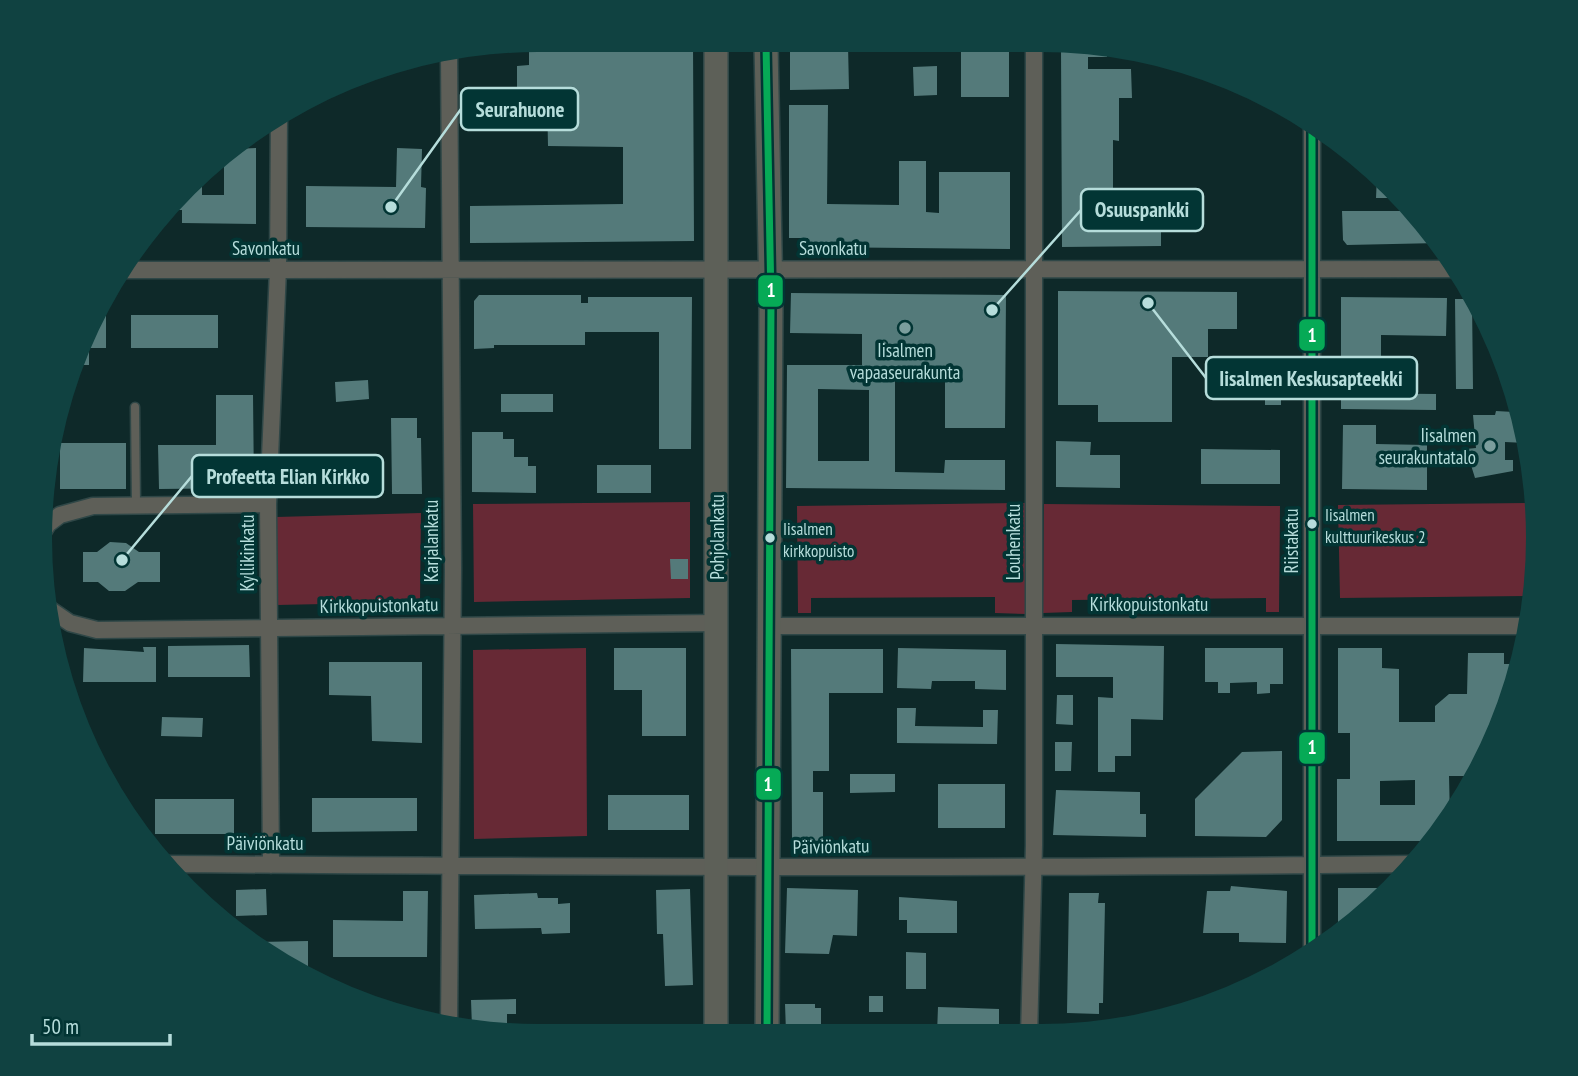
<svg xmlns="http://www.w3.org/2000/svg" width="1578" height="1076" viewBox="0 0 1578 1076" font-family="'PT Sans Narrow',sans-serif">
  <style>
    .green { fill: #672935 }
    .building { fill: #547a7a; fill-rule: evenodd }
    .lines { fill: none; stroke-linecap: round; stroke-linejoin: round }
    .service-casing { stroke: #2f4747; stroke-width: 11 }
    .minor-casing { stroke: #2f4747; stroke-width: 19 }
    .secondary-casing { stroke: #2f4747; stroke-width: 26 }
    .service { stroke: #5e5f58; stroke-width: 8 }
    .minor { stroke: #5e5f58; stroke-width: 16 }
    .secondary { stroke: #5d6058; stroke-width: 23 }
    .bus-1-casing { stroke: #023534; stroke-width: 12 }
    .bus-1 { stroke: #06aa56; stroke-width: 7 }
    .poi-dot { fill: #7b9e9d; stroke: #023534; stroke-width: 2.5 }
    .bus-dot { fill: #b6dddb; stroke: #023534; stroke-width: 2.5 }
    .labels { text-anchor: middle; stroke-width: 7; stroke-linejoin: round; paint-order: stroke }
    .bus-label { font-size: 17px; fill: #b6dddb; stroke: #023534; text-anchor: start }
    .street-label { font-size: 19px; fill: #b6dddb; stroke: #023534 }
    .poi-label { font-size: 19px; fill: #b6dddb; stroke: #023534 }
    .leader { fill: none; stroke: #b6dddb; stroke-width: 2.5 }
    .callout-dot { fill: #b6dddb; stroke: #023534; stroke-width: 2.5 }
    .callout { fill: #023534; stroke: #b6dddb; stroke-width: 2.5 }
    .callout-label { font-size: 21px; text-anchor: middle; font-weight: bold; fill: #b6dddb }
    .line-badge { stroke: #023534; stroke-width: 2.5 }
    .badge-label { font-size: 19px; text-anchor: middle; font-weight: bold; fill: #fff }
  </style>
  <rect width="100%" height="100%" fill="#0e2929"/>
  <path class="green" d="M690 502V598L474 602 473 504Z
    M1027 503 1026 614 995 613V597L811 598V613H798L797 506Z
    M1534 503 1538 538 1532 596 1340 598 1338 505Z
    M1044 504 1280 506 1279 612H1266V598L1072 600V612L1043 613Z
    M421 513 420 602 277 605 276 517Z
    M586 648 587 836 474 839 473 650Z"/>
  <path class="building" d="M538 40 693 43 694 241 470 243V206L623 204V147L548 146 547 98H517V66L529 65V42Z
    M790 44 848 45 849 89 790 90Z
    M961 47 1009 48V97H961Z
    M1061 49H1107V57H1088V69H1131L1132 98H1119V141L1113 140V199L1147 200V214H1161V246L1062 247Z
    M937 66V95L914 96 913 67Z
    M789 105H828L827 204 899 205V161H926V212L939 213V172H1010V249L808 247V238H789Z
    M256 148V224L182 223V210H170L202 179V195H224V159L235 149Z
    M397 148 422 149 421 187 426 188 425 228 306 227V186L396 187Z
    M1377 175 1392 186 1402 198H1376Z
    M1342 211H1412L1439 243 1347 245 1343 240Z
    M1058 291 1237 292V329H1208V357H1172V422H1098V405H1058Z
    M791 293 1006 295 1005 428H945V367H895V472L944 473 945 460H1005V490L786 488 787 365H862V334L790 333ZM818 389 869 390V461H818Z
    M479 295H581V303H588V297H692L691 449H659V332H585V345H494V348L474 349V301Z
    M1341 297 1447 298 1446 336 1381 335V373L1341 372Z
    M1455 299H1472L1473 389H1456Z
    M100 310H106V348H89V365H74L78 348Z
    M131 315H218V348H131Z
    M368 380 369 399 336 402 335 382Z
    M1341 393 1436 394V410L1341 409Z
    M501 394H553V412H501Z
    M1265 394H1281V405H1265Z
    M216 395H253L254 488 159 489 158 445H216Z
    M1496 411 1514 412 1515 416H1521L1528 443 1505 442V460H1513V471L1475 478 1466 449 1476 448 1473 415H1495Z
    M391 418H417V438H421L422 494H392Z
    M1343 425H1376V444L1427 445V490L1342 489Z
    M472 432H503V439H514V457H528V466H536V493L472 492Z
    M1056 441 1091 442 1090 455H1120V488L1056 487Z
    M60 443H126V489H60Z
    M1201 449 1280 450V484H1201Z
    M597 465H651V493H597Z
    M110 542 126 543 139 552H160V582H138L125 591H109L98 582H83V552H97Z
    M670 559H688V579H671Z
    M1056 644 1164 646 1163 720 1131 719V756H1115V772H1098V697L1113 698V677H1056Z
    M249 645 250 677H168V646Z
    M143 647H156V682H83L84 648 144 652Z
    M614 648H686V736H642V690H614Z
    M898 648 1006 650V690L975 689V681H932L931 689 897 688Z
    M1205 648H1283V684H1270V693L1257 694V682L1230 683V693H1218V682H1205Z
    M1338 648H1382V668L1399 669V722H1435V706L1449 694H1467L1468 653H1504V664H1519L1500 728 1474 776H1449L1450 819 1432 841H1337V779H1350V733H1338ZM1415 780V805H1380V781Z
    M791 649H883V693H829V771H813V792H823V841H792Z
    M329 662H422V743L372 741 371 696 329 695Z
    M1057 695H1073V725L1056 724Z
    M897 708H916L915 726 983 727V710H998L997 744 897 743Z
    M162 717 203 718 202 737 161 736Z
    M1055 742H1072L1071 771H1055Z
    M1282 751V820L1266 837 1195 836V799L1242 752Z
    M850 774H895V792L850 793Z
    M938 784H1005V828H938Z
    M1056 790 1140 792V814H1146V837L1053 835Z
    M608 795H689V830H608Z
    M312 798H417V831L312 832Z
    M155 799H234V834H155Z
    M1231 886 1287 891 1286 943 1239 942V933H1203L1207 891H1230Z
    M787 888 858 890 857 936 833 935 829 954 785 953Z
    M1338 888H1394L1350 924H1338Z
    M266 889 267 915 236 916V890Z
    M690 889 693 985 665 986 663 934H657L656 890Z
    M403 891H428L427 957H333V920L403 921Z
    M537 893 538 898H558V904L570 903V933L542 934 541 928 475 929 474 895Z
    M1069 893H1099L1098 903H1105L1103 1003H1099V1014L1067 1013Z
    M899 897 957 901V933H907V920H899Z
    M308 941V971H299L259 942Z
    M906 952 926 953V989H906Z
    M869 996H883V1012H869Z
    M516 999V1014H507V1024H516V1027H472L471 1000Z
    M785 1004H815V1008H821V1027L814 1028V1032H786Z
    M938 1007 999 1009V1035L937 1034Z
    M398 1011H426V1021L398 1012Z"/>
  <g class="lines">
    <g class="service-casing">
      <path id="service" d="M135 407 136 505"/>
    </g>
    <g class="minor-casing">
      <path id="minor" d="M1312 128V954
        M123 270 1458 269
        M43 532 48 524 60 515 93 506 268 504
        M48 608 70 623 97 630 717 623
        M769 626H1529
        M166 864C582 867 997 869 1413 864
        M271 865 268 504 278 269 279 115
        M449 1026 453 569 449 55
        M1029 1036 1034 845V48"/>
    </g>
    <g class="secondary-casing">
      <path id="secondary" d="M716 43V1031
        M766 44 771 300 767 1031"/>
    </g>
    <use href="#service" class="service"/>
    <use href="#minor" class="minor"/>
    <use href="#secondary" class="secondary"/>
    <g class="bus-1-casing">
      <path id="bus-1" d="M766 44 771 300 767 1031
        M1312 129V954"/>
    </g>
    <use href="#bus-1" class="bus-1"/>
  </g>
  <g class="poi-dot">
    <circle cx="905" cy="328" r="7"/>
    <circle cx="1490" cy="446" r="7"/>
  </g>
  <g class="bus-dot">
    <circle cx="1312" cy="524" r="6"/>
    <circle cx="770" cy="538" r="6"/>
  </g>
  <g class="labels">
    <g class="bus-label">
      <text x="1325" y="521">Iisalmen<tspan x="1325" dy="22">kulttuurikeskus 2</tspan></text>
      <text x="783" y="535">Iisalmen<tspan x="783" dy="22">kirkkopuisto</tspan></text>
    </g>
    <g class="street-label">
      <text x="266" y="255">Savonkatu</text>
      <text x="833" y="255">Savonkatu</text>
      <text transform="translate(717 537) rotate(-90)" y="7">Pohjolankatu</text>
      <text transform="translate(431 541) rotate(-90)" y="7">Karjalankatu</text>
      <text transform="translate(1291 541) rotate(-90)" y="7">Riistakatu</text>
      <text transform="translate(1013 542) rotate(-90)" y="7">Louhenkatu</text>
      <text transform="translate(247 553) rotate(-90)" y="7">Kyllikinkatu</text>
      <text x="1149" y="611">Kirkkopuistonkatu</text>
      <text transform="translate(379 605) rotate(-1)" y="7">Kirkkopuistonkatu</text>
      <text x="265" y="850">Päiviönkatu</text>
      <text transform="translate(831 846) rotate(-1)" y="7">Päiviönkatu</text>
    </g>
    <g class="poi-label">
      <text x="905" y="357">Iisalmen<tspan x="905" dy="22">vapaaseurakunta</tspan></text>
      <text x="1476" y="442" text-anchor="end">Iisalmen<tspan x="1476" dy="22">seurakuntatalo</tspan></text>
    </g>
  </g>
  <path d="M0 0H1578V1076H0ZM538 52H1040A486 486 0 0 1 1526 538V538A486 486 0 0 1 1040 1024H538A486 486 0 0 1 52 538V538A486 486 0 0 1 538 52Z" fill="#104241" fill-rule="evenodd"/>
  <path class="leader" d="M391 207L461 109M992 310L1081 210M1148 303L1206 378M122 560L192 476"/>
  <g class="callout-dot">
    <circle cx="391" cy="207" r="7"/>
    <circle cx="992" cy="310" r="7"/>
    <circle cx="1148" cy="303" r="7"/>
    <circle cx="122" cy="560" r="7"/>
  </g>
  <g class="callout">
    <rect x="461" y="88" width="117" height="42" rx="7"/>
    <rect x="1081" y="189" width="122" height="42" rx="7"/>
    <rect x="1206" y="357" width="211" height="42" rx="7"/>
    <rect x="192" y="455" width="191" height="42" rx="7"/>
  </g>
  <g class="callout-label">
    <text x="520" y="117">Seurahuone</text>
    <text x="1142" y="217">Osuuspankki</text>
    <text x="1311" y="386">Iisalmen Keskusapteekki</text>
    <text x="288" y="484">Profeetta Elian Kirkko</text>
  </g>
  <g class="line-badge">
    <rect x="757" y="274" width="27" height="34" rx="7" fill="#06aa56"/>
    <rect x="1298" y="318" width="28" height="34" rx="7" fill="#06aa56"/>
    <rect x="1298" y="731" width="28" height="34" rx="7" fill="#06aa56"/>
    <rect x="755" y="767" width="27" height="34" rx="7" fill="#06aa56"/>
  </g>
  <g class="badge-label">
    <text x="771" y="297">1</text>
    <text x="1312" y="342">1</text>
    <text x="1312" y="754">1</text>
    <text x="768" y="791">1</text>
  </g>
  <path d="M32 1034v10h138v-10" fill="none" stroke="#b6dddb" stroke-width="3.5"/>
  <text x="42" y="1034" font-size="21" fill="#b6dddb" stroke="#023534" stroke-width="5" paint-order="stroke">50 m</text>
</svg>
